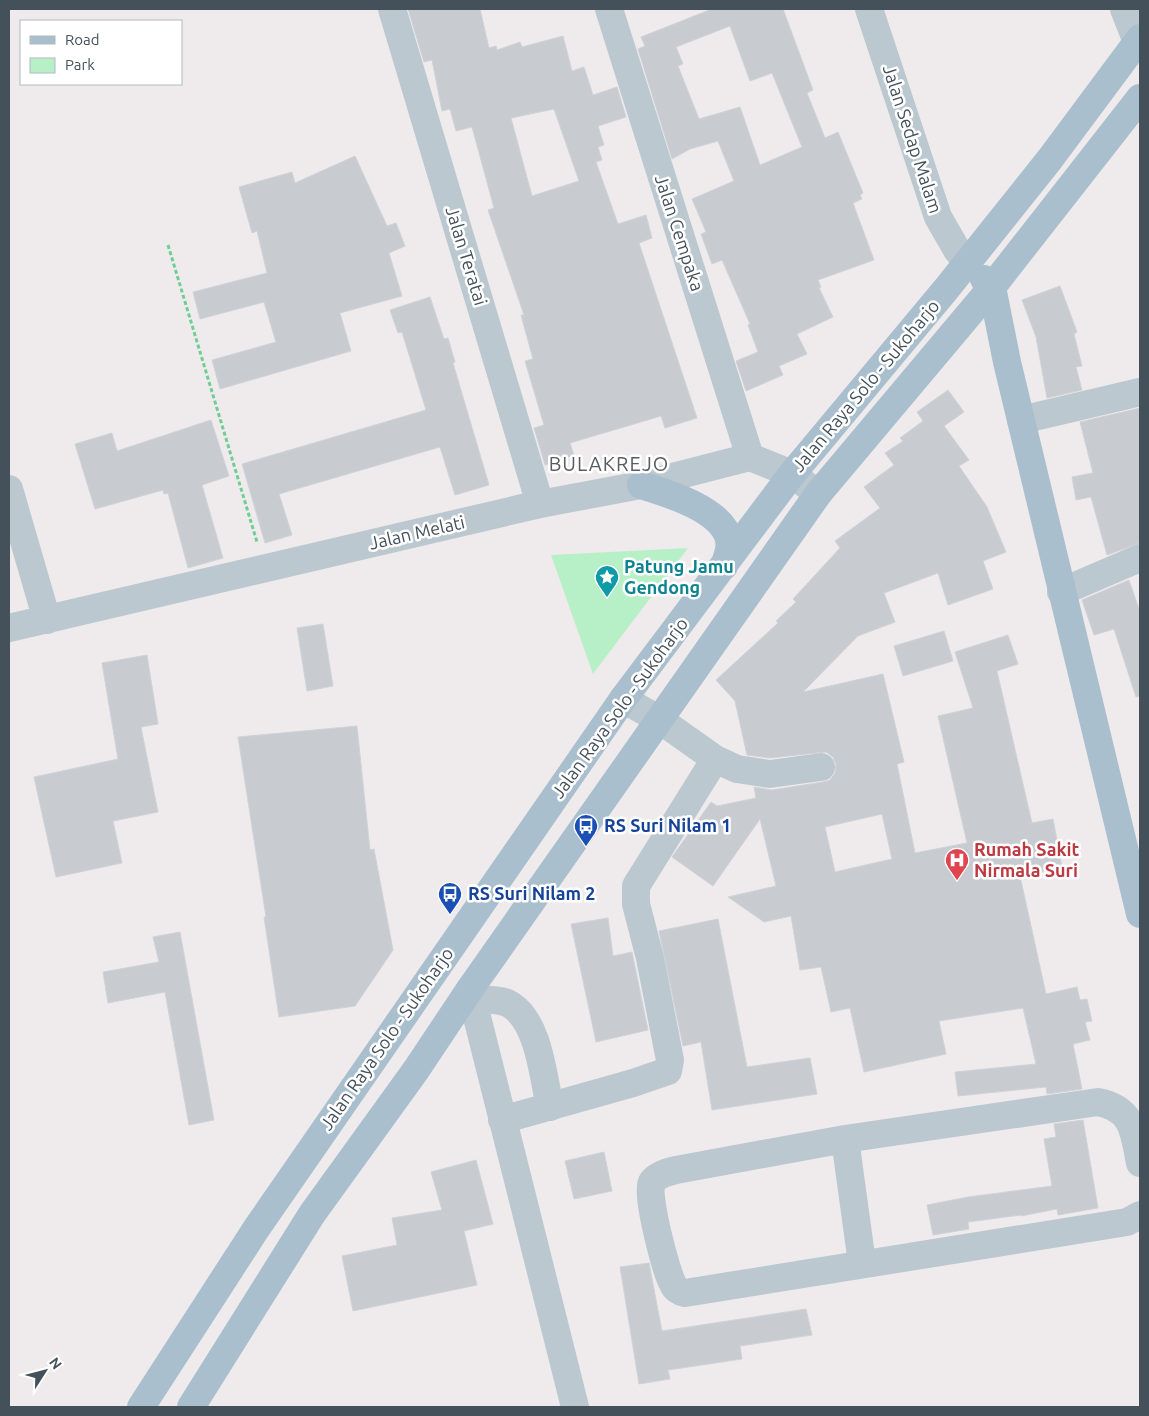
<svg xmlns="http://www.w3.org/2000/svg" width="1149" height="1416" viewBox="0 0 1149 1416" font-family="Ubuntu,sans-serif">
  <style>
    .green { fill: #b7f0c7 }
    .building { fill: #c8ccd1; stroke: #cfd3d8; fill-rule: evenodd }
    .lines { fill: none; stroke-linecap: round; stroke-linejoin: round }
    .path { stroke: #6ecf96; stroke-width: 3; stroke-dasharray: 4 2.5; stroke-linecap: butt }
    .minor { stroke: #bcc8cf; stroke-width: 28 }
    .major { stroke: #aabfcd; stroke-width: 28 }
    .labels { text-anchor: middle; stroke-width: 5; stroke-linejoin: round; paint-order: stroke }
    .street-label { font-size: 18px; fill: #44515a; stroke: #fff }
    .culture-label { font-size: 18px; font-weight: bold; fill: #0d838f; stroke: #fff; text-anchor: start }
    .transit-label { font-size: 18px; font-weight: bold; fill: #164399; stroke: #fff; text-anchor: start }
    .health-label { font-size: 18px; font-weight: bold; fill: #be3a42; stroke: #fff; text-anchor: start }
    .quarter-label { font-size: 20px; letter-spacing: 1px; fill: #585d61; stroke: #fff }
  </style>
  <rect width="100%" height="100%" fill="#efebec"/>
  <path class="green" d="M688 548 593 674 551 555Z"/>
  <path class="building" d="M408 9H480L489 48 496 46 497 50 520 42 522 47 563 36 572 71 584 67 593 95 617 87 626 117 598 126 604 145 598 147 602 160 596 162 618 224 646 215 652 238 639 243 697 418 665 428 661 416 570 443 574 455 545 465 534 428 544 425 525 361 533 359 521 315H524L488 210 494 208 472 127 456 131 450 109 442 111 432 60 424 62ZM554 109 579 181 532 196 511 118Z
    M712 9H783L813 90 807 93 825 138 838 132 863 193 860 195 862 199 853 203 874 260 818 280 821 287 819 288 833 317 797 334 807 354 779 366 783 375 746 391 736 361 758 352 748 325 750 324 722 260 712 264 701 234 706 232 692 199 734 181 718 141 690 149 672 159 638 49 645 46 641 37ZM730 26 750 81 772 73 802 147 760 165 740 107 699 119 678 66 683 64 676 47Z
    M355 156 387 226 396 223 405 246 389 253 402 296 340 313 351 351 220 389 212 360 276 342 264 302 200 319 193 292 267 273 257 231 252 233 239 187 292 172 295 183Z
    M1060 286 1077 332 1074 334 1082 366 1076 367 1082 390 1047 398 1036 337 1022 300Z
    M430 297 444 339 448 338 455 362 453 363 489 485 455 495 440 447 279 494 292 535 265 543 242 464 426 410 402 332 398 333 390 310Z
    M948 390 964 412 944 426 969 460 959 466 987 507 1006 552 983 561 993 589 948 605 938 573 884 593 895 622 858 636 803 692 883 674 904 762 897 764 915 853 967 843 938 716 973 708 955 652 1008 635 1018 664 997 671 1032 823 1053 819 1062 867 1020 876 1046 994 1077 987 1080 1000 1087 999 1092 1021 1085 1022 1090 1040 1073 1044 1082 1089 1047 1094 1046 1087 958 1096 955 1072 1036 1064 1023 1008 939 1021 946 1054 864 1072 850 1008 831 1012 821 967 800 970 791 916 764 922 728 897 776 886 760 819 713 886 672 857 711 802 717 806 756 798 754 787 772 790 823 782 830 780 835 773 836 764 833 757 826 752 770 758 747 755 735 701 716 680 778 623 776 621 796 602 793 599 840 548 835 541 880 508 864 487 894 465 885 453 903 441 900 438 923 421 917 412ZM882 814 892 859 835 872 825 827Z
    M1140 408V543L1107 555 1091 497 1076 500 1072 477 1093 473 1080 422Z
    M211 420 229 476 202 485 223 558 188 568 168 493 164 494 163 490 95 509 75 444 112 433 117 451Z
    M1129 580 1140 612V696L1136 697 1114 629 1094 635 1082 600Z
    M323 624 333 686 307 691 297 628Z
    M944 631 953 661 903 676 894 646Z
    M147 655 158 724 141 727 158 812 113 821 122 863 56 877 34 777 118 759 102 663Z
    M357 726 370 850 374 849 393 950 355 1006 279 1017 264 917H266L238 737Z
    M608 918 613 956 632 952 648 1030 596 1042 571 924Z
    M718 919 747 1067 810 1058 817 1094 712 1110 701 1042 683 1046 659 931Z
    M180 932 214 1120 189 1125 165 992 108 1003 103 972 159 962 153 937Z
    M1083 1120 1098 1208 1058 1215 1057 1209 1021 1216V1215L968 1222 969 1229 933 1235 927 1205 968 1197 1052 1186 1044 1139 1056 1137 1054 1124Z
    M604 1152 612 1191 574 1199 565 1161Z
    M476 1160 493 1224 464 1231 477 1285 353 1311 342 1256 397 1245 392 1218 442 1210 431 1172Z
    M649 1263 662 1331 806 1309 812 1335 740 1346 742 1359 668 1370 670 1379 639 1384 620 1267Z"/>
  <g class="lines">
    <path class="path" d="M168 245 257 542"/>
    <path class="minor" d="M392 9 540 504
      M609 9 750 457
      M869 9 938 217 957 250 967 262
      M1124 9 1137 42
      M1021 420 1140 392
      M9 489 47 620
      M1061 592 1140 558
      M9 628 540 504 641 485 750 457 792 474 818 494
      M623 699 660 720 715 759 737 769 770 774 821 767
      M470 989 575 1407
      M473 1001C486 1000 500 998 511 1005 539 1023 543 1076 550 1107
      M502 1120 633 1083 668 1071 670 1060 650 958 636 904V886L715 759
      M845 1139 862 1263
      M1140 1163C1134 1133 1134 1109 1098 1102L845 1139 676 1170C667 1172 657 1175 652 1182 645 1192 666 1272 673 1284 675 1289 680 1292 685 1293L1127 1222 1140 1215"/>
    <path class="major" d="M984 279 992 287 1007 362 1140 914
      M641 485C666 493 723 509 729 540 731 549 727 557 724 566
      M141 1407 256 1229 623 699 792 474 947 288 1050 159 1140 38
      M191 1407 312 1214 416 1070 470 989 818 494 992 287 1140 98"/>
  </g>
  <defs>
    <g id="sight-pin" transform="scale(1.25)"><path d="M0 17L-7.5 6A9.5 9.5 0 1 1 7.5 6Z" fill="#0f9aa8" stroke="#fff"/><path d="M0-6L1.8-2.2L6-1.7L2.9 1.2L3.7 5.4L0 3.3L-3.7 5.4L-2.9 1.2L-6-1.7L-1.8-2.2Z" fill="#fff"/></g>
    <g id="bus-pin" transform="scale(1.25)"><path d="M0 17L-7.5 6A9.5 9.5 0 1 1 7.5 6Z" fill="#1a4fb4" stroke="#fff"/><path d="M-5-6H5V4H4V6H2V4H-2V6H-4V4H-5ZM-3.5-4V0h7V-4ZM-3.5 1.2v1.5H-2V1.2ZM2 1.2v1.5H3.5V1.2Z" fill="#fff"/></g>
    <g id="hospital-pin" transform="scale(1.25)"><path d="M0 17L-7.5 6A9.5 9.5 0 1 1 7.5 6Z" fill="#e0444e" stroke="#fff"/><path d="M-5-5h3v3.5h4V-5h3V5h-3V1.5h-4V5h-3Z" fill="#fff"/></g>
  </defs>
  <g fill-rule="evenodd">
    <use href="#sight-pin" x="607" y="577"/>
    <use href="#bus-pin" x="586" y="826"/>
    <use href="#hospital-pin" x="957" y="860"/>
    <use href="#bus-pin" x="450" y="894"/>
  </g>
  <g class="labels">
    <g class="street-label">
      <text transform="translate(912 139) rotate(72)" y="6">Jalan Sedap Malam</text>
      <text transform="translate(679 233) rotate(72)" y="6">Jalan Cempaka</text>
      <text transform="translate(466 256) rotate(73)" y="6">Jalan Teratai</text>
      <text transform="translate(866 386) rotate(-50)" y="6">Jalan Raya Solo - Sukoharjo</text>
      <text transform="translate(417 533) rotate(-13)" y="6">Jalan Melati</text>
      <text transform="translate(620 708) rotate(-54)" y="6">Jalan Raya Solo - Sukoharjo</text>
      <text transform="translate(387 1039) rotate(-55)" y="6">Jalan Raya Solo - Sukoharjo</text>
    </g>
    <g class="culture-label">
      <text x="624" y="573">Patung Jamu<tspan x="624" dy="21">Gendong</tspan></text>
    </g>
    <g class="transit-label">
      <text x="604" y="832">RS Suri Nilam 1</text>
      <text x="468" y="900">RS Suri Nilam 2</text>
    </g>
    <g class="health-label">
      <text x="974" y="856">Rumah Sakit<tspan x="974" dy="21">Nirmala Suri</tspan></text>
    </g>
    <g class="quarter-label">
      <text x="609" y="471">BULAKREJO</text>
    </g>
  </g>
  <rect width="1149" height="1416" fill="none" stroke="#44515a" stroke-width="20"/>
  <rect x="20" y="20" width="162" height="65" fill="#ffffff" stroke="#b4b9bd"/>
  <rect x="30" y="36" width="25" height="8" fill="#aabfcd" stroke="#b4b9bd"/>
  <text x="65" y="45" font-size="15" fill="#44515a">Road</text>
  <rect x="30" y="58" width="25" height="15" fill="#b7f0c7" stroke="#b4b9bd"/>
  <text x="65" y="70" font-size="15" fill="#44515a">Park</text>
  <g transform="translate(45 1371) rotate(54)" stroke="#ffffff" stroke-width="4" paint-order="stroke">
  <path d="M0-4L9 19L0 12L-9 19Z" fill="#44515a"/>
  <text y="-8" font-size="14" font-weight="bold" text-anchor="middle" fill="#44515a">N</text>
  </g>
</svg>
